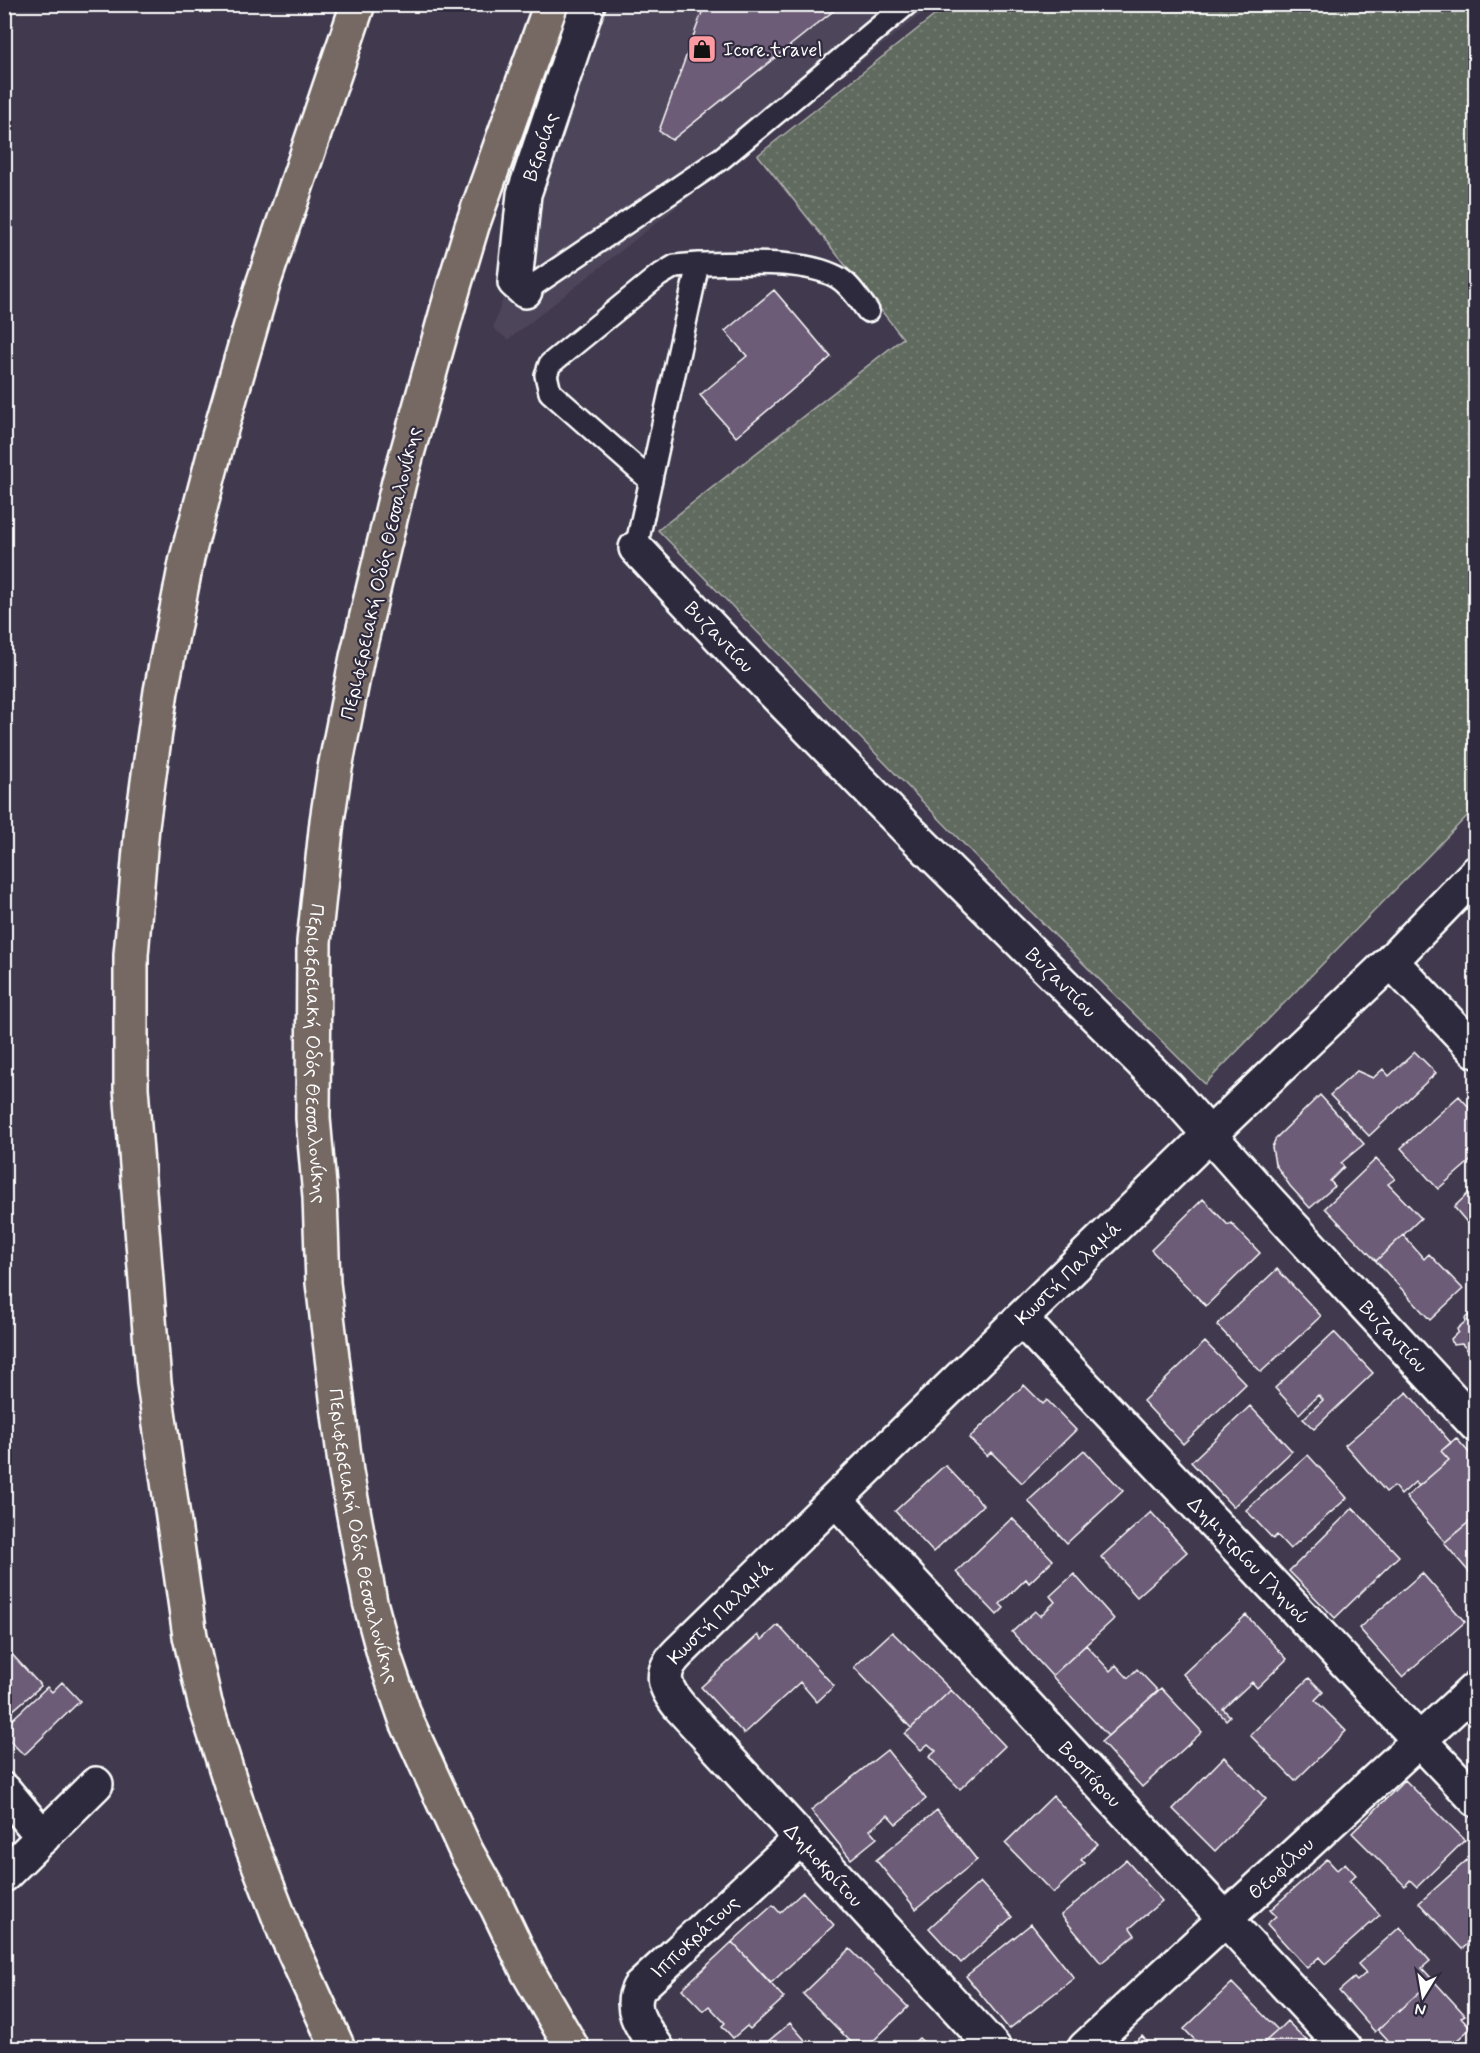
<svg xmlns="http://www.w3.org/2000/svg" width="1480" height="2053" viewBox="0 0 1480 2053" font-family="Mynerve,sans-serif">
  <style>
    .built { fill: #4e445a }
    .grass { fill: url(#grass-dots); stroke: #b0b4ae; stroke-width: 1.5 }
    .building { fill: #6c5c77; stroke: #fff; stroke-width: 1.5 }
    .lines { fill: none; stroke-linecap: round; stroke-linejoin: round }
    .lane-casing { stroke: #fff; stroke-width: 26 }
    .street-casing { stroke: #fff; stroke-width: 38 }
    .highway-casing { stroke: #fff; stroke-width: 38 }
    .lane { stroke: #2f2a3d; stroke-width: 21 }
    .street { stroke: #2f2a3d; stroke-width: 33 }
    .highway { stroke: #766964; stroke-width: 33 }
    .labels { text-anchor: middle; stroke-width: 4.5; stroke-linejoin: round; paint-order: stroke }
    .poi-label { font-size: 20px; fill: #fff; stroke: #2f2a3d; text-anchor: start }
    .street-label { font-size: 20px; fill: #fff; stroke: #2f2a3d }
  </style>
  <defs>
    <pattern id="grass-dots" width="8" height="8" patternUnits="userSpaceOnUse" patternTransform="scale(1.5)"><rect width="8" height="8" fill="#606a5e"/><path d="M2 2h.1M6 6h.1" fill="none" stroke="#788076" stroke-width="1.8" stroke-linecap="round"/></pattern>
  </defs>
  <rect width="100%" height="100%" fill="#41394e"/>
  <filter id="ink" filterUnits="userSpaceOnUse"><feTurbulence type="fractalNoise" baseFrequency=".0167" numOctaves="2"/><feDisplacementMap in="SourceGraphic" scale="12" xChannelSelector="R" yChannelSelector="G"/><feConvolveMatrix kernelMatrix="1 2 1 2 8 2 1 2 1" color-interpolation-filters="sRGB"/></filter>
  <g filter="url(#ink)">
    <path class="built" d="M601 5H933L508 340 493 328Z"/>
    <path class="grass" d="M948 5H1475V808L1205 1084 994 875 658 530 903 338 758 155Z"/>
    <path class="building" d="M705 4H842L672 140 659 131Z
      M774 290 831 357 736 437 700 395 747 356 725 331Z
      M1415 1052 1436 1073 1369 1136 1330 1095 1357 1071 1373 1078 1383 1069 1389 1076Z
      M1320 1095 1364 1144 1341 1163 1344 1167 1330 1181 1335 1186 1310 1208 1290 1186 1275 1164 1272 1147 1276 1138Z
      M1459 1096 1476 1115V1156L1438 1189 1401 1148Z
      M1376 1159 1395 1179 1388 1184 1421 1218 1376 1261 1325 1208Z
      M1476 1186V1233L1454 1207Z
      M1203 1199 1228 1225 1231 1223 1260 1253 1206 1306 1151 1250Z
      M1403 1235 1424 1259 1429 1254 1463 1289 1430 1320 1376 1261Z
      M1277 1269 1321 1316 1261 1372 1217 1325Z
      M1476 1310V1356L1472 1355 1462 1344 1453 1345 1451 1339 1458 1332 1457 1329 1466 1321 1465 1318Z
      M1334 1332 1373 1373 1314 1429 1303 1419 1323 1400 1318 1395 1299 1414 1275 1388Z
      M1205 1342 1246 1384 1183 1444 1143 1401Z
      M1024 1385 1043 1404 1047 1400 1076 1430 1022 1483 991 1452 987 1456 969 1438Z
      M1407 1392 1451 1443 1441 1451 1449 1460 1419 1486 1415 1482 1401 1495 1394 1486 1386 1492 1345 1445Z
      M1250 1406 1292 1451 1233 1507 1191 1462Z
      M1456 1438 1472 1456 1470 1458 1476 1465V1516L1445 1542 1406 1497 1449 1460 1441 1451Z
      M1084 1450 1123 1491 1067 1543 1028 1501Z
      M1308 1455 1347 1498 1290 1549 1277 1535 1273 1539 1246 1510Z
      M945 1465 983 1505 933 1552 895 1511Z
      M1353 1508 1399 1556 1335 1618 1289 1571Z
      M1151 1512 1187 1552 1137 1597 1101 1557Z
      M1476 1516V1580L1444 1543Z
      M1012 1518 1053 1560 1029 1583 1026 1579 1000 1604 1004 1608 997 1615 956 1572Z
      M1422 1573 1465 1622 1402 1677 1359 1628Z
      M1074 1574 1114 1619 1052 1676 1012 1632 1035 1611 1040 1616 1055 1602 1050 1596Z
      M1246 1615 1287 1659 1257 1688 1252 1682 1223 1709 1230 1716 1226 1720 1183 1674Z
      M778 1625 834 1686 817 1702 800 1682 744 1734 701 1687 758 1635 762 1640Z
      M892 1632 951 1690 911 1728 854 1667Z
      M1086 1645 1110 1671 1116 1665 1128 1678 1137 1669 1158 1691 1108 1736 1052 1676Z
      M8 1650 41 1686 4 1718V1653Z
      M1309 1678 1323 1692 1315 1700 1346 1731 1295 1781 1250 1735Z
      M62 1682 80 1701 24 1755 4 1735V1727L47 1687 52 1692Z
      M1161 1688 1202 1732 1142 1787 1101 1742Z
      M951 1690 1005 1746 960 1789 929 1757 936 1751 928 1744 921 1750 905 1734Z
      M887 1750 926 1799 896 1824 888 1815 870 1830 877 1838 851 1859 811 1810Z
      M1224 1757 1266 1799 1215 1851 1173 1809Z
      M1405 1780 1465 1840 1417 1887 1410 1880 1405 1886 1352 1833Z
      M1053 1796 1098 1844 1081 1860 1085 1863 1053 1893 1005 1843Z
      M937 1810 977 1860 916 1909 876 1860Z
      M1476 1852V1937L1462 1949 1419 1903Z
      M1327 1859 1337 1870 1345 1863 1356 1875 1349 1881 1380 1915 1325 1964 1319 1957 1307 1968 1267 1924 1276 1916 1270 1910Z
      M1126 1860 1162 1901 1130 1928 1135 1935 1101 1963 1061 1915Z
      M980 1882 1012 1917 961 1963 929 1928Z
      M803 1892 834 1925 771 1983 732 1942 773 1905 780 1913Z
      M1031 1924 1074 1978 1009 2029 966 1976Z
      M1400 1927 1430 1961 1422 1968 1433 1980 1375 2032 1339 1991 1354 1978 1357 1981 1366 1973 1358 1964Z
      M732 1942 784 1998 750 2029 747 2026 733 2038 722 2026 725 2023 709 2006 703 2011 682 1989Z
      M850 1949 908 2007 866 2048H857L803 1994Z
      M1433 1980 1465 2015 1461 2017 1471 2028 1448 2048H1383L1381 2047 1388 2040 1378 2029Z
      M1232 1983 1278 2030 1258 2048H1203L1184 2029Z
      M1287 2021 1314 2048H1258L1278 2030Z
      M790 2023 812 2048H760Z
      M1142 2036 1153 2048H1129Z
      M919 2038 930 2048H908Z"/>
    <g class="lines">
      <g class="lane-casing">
        <path id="lane" d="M698 264C738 264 802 258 837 277 850 284 859 300 868 311
          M525 291 722 158 907 4
          M636 548 698 264 675 266 658 276 550 364 546 375 550 392 651 481"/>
      </g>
      <g class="street-casing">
        <g id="street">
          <path id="s1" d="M525 291 515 282 524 194 588 4"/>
          <path id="s2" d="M636 548 735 653 907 829 1168 1088 1264 1196 1476 1425"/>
          <path d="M1391 961 1476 1051"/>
          <path id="s3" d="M1021 1319 1476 1800"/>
          <path id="s4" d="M836 1500 1345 2048"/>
          <path d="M4 1790 43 1837"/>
          <path d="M4 1875 96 1784"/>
          <path id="s5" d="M657 2048C645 2030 627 2011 639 1988L800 1839"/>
          <path id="s6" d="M994 2048 681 1708C665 1689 657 1674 678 1653L1210 1134 1391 961 1476 873"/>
          <path id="s7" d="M1085 2048 1476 1688"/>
        </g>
      </g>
      <g class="highway-casing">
        <g id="highway">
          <path id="s8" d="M551 4 472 226 454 286 399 482 357 657 335 768 327 821 314 942 313 1118 320 1197 323 1283 346 1472 370 1602 386 1661 407 1722 466 1851 497 1907 528 1972 572 2048"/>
          <path d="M338 2048 285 1932 246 1831 205 1703 190 1636 154 1383 131 1088V955L142 826 150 767 161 691 187 558 219 436 263 284 358 4"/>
        </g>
      </g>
      <use href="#lane" class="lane"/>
      <use href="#street" class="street"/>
      <use href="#highway" class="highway"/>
    </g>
  </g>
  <defs>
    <g id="shop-square" transform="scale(1.5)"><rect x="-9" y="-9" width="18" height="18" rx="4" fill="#ff9aa2" stroke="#2f2a3d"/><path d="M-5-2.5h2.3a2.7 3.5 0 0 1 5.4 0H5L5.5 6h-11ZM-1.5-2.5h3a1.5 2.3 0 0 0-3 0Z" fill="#111"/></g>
  </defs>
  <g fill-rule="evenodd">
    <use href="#shop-square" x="702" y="49"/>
  </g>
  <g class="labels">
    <g class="poi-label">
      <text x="723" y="56">Icore.travel</text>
    </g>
    <g class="street-label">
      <text dy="7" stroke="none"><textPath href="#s1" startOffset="152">Βεροίας</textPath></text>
      <text transform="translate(380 573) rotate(-77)" y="7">Περιφερειακή Οδός Θεσσαλονίκης</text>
      <text dy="7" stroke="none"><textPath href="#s2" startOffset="122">Βυζαντίου</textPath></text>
      <text dy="7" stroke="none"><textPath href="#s2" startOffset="608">Βυζαντίου</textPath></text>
      <text dy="7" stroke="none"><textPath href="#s8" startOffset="1082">Περιφερειακή Οδός Θεσσαλονίκης</textPath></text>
      <text dy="7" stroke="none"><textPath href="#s6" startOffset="1070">Κωστή Παλαμά</textPath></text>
      <text dy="7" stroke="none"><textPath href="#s2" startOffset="1094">Βυζαντίου</textPath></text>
      <text dy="7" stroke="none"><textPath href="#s8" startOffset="1568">Περιφερειακή Οδός Θεσσαλονίκης</textPath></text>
      <text dy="7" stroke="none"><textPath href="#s3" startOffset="332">Δημητρίου Γληνού</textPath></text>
      <text dy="7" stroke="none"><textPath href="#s6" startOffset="584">Κωστή Παλαμά</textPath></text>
      <text dy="7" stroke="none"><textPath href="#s4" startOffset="374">Βοσπόρου</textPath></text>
      <text transform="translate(824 1865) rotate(47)" y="7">Δημοκρίτου</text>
      <text dy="7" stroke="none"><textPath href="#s7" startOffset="266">Θεοφίλου</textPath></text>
      <text dy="7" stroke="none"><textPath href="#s5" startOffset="142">Ιπποκράτους</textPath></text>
    </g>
  </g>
  <rect width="1480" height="2053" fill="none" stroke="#2f2a3d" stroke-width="24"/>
  <rect x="12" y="12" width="1456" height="2029" fill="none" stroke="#fff" stroke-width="2" filter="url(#ink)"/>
  <g transform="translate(1423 1996) rotate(191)" stroke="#2f2a3d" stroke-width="4.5" paint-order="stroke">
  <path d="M0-4.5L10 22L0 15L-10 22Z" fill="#ffffff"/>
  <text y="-9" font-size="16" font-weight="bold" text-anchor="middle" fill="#ffffff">N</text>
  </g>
</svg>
